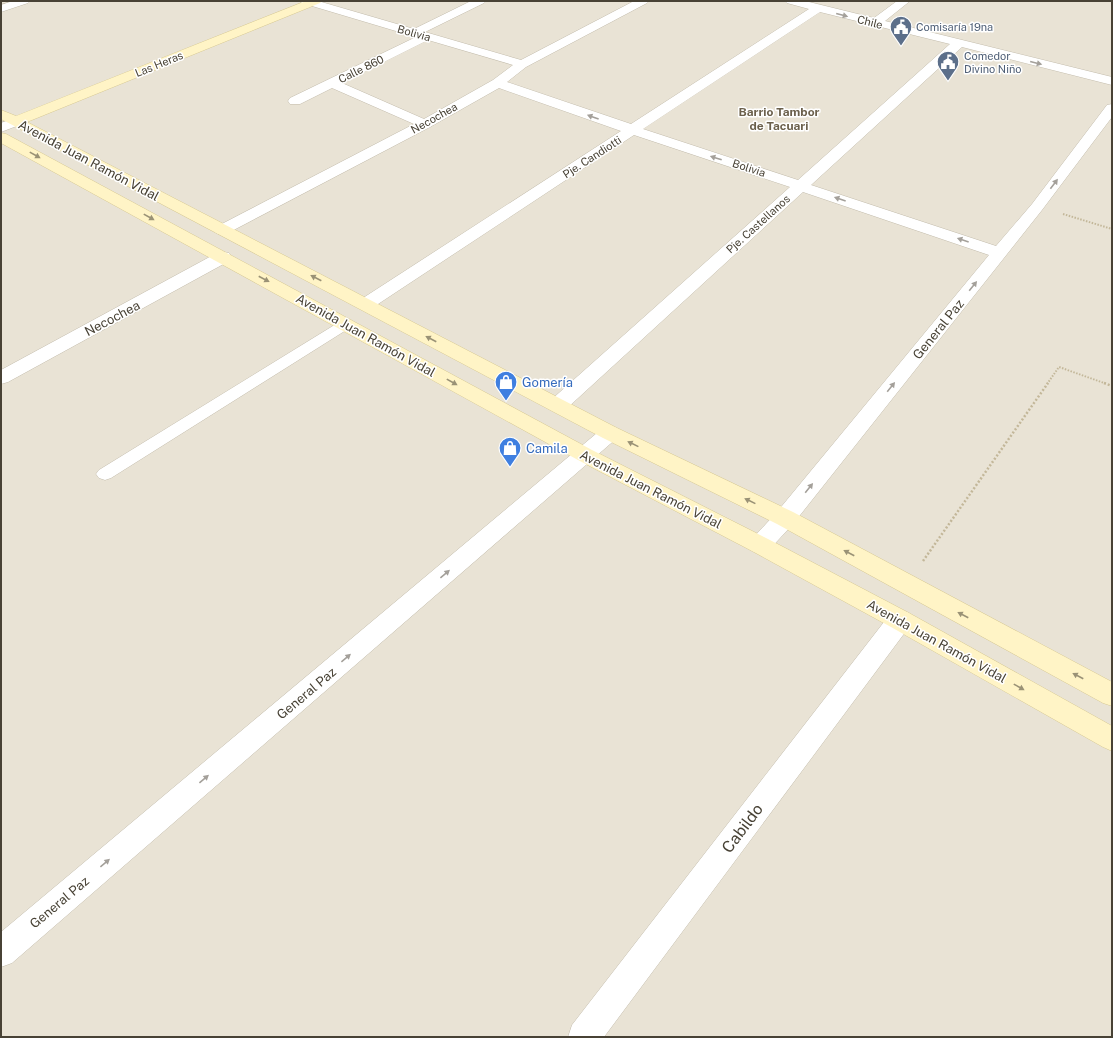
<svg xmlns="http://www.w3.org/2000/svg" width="1113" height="1038" viewBox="0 0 1113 1038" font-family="'Public Sans',sans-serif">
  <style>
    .residential { fill: #e9e3d5 }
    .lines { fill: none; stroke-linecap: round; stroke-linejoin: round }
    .service-casing { stroke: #c3bcac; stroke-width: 1 }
    .minor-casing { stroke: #c3bcac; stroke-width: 1 }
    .tertiary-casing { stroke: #c3bcac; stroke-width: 1 }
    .secondary-casing { stroke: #d7c994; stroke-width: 1 }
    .path-far1 { stroke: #c3b799; stroke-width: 2; stroke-dasharray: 1.5 1.5; stroke-linecap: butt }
    .path { stroke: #c3b799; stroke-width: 2.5; stroke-dasharray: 2 2; stroke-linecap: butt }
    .service { fill: #fff; fill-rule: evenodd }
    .minor { fill: #fff; fill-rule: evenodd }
    .tertiary { fill: #fff; fill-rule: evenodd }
    .secondary { fill: #fff4c6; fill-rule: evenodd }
    .oneway { fill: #a4a09a }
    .oneway2 { fill: #9a9276 }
    .labels { text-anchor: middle; stroke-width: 3; stroke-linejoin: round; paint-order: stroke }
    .far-street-label { font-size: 11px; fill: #484235; stroke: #fff }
    .far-service-label { font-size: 11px; fill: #4e5e75; stroke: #fff; text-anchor: start }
    .far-neighbourhood-label { font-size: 12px; font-weight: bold; fill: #6b604c; stroke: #fff }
    .street-label { font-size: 13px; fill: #484235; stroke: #fff }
    .shop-label { font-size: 13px; fill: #366cbe; stroke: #fff; text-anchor: start }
    .near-street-label { font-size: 16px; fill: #484235; stroke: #fff }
  </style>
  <rect width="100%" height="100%" fill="#f4f1e7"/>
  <path class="residential" d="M1 1H1112V1037H1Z"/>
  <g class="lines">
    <g class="service-casing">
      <path id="service" d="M346 320 351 321 353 324 351 327 111 478 105 480 99 478 96 474 99 470 341 321Z"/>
    </g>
    <g class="minor-casing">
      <path id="minor" d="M13 1H30L28 3 1 12V5Z
        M300 1H318L414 29 471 1H486L484 3 425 32 521 60 634 1H649L647 3 526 67 507 82 631 124 809 9 787 3 785 1H805L874 18 897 1H910L885 21 1112 77V85L962 47 811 185 996 246 1032 204 1107 105 1112 104V117L1042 210 793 524 768 551 760 553 752 551 749 545 752 539 777 512 989 255 803 192 565 410 558 411 551 410 548 405 551 400 790 187 634 135 372 308 366 309 360 308 357 304 360 300 621 131 499 88 430 127 228 233 222 235 216 233 214 230 216 227 414 124 332 88 300 104H290L288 101 290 98 416 37 302 3ZM820 12 950 44 798 180 643 129ZM428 40 513 65 493 80 424 119 342 83Z
        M223 252 229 253 231 257 229 261 8 382 1 384V370L217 253Z
        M900 610 909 613 912 620 909 627 604 1037H568L572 1025 891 613Z"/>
    </g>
    <g class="tertiary-casing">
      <path id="tertiary" d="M17 117 22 118 24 121 22 124 1 132V123Z
        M610 426 617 428 620 433 617 438 12 963 1 967V932L603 428Z"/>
    </g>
    <g class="secondary-casing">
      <path id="secondary" d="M306 1H322L320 3 27 122 617 428 793 512 1112 682V706L1103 703 777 524 603 438 1 119V110L16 116Z
        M1 133 6 134 592 450 768 539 909 613 1112 726V751L1103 747 891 627 752 551 578 460 1 143Z"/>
    </g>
    <path class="path-far1" d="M1063 214 1112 229
      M1047 384 1059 367 1107 384"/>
    <path class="path" d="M1104 383 1112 386
      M923 561 1048 383"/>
    <use href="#service" class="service"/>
    <use href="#minor" class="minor"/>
    <use href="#tertiary" class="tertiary"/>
    <use href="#secondary" class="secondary"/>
  </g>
  <defs><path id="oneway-solid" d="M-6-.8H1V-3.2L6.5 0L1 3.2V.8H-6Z"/></defs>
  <g class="oneway">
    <use href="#oneway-solid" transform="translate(842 15) rotate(15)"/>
    <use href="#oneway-solid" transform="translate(1036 63) rotate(14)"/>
    <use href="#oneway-solid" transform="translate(593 117) rotate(-160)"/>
    <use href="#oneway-solid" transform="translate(716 158) rotate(-162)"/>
    <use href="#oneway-solid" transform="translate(1054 184) rotate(-53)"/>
    <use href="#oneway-solid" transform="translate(840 199) rotate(-161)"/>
    <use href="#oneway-solid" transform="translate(963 240) rotate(-161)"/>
    <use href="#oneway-solid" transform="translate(973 286) rotate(-51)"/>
    <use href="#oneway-solid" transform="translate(891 387) rotate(-51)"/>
    <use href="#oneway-solid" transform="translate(809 488) rotate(-51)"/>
    <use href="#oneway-solid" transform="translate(445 574) rotate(-40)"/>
    <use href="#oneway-solid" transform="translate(346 658) rotate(-40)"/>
    <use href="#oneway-solid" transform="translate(204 779) rotate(-40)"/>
    <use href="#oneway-solid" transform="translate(105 863) rotate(-40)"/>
  </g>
  <g class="oneway2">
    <use href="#oneway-solid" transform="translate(35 155) rotate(29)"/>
    <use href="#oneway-solid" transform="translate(149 217) rotate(29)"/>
    <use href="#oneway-solid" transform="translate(316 278) rotate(-153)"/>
    <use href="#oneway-solid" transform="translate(264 279) rotate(28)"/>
    <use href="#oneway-solid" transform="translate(431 339) rotate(-152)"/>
    <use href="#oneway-solid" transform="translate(452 382) rotate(29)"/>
    <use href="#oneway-solid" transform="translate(633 444) rotate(-154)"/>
    <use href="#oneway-solid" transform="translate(750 501) rotate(-154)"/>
    <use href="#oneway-solid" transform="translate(849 553) rotate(-152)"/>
    <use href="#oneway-solid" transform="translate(963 615) rotate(-152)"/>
    <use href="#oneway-solid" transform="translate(1078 676) rotate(-152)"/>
    <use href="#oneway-solid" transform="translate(1019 687) rotate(29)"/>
  </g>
  <defs>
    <g id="civic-pin" transform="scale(1.15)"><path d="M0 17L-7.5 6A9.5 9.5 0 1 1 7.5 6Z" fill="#5c6f8a" stroke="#fff"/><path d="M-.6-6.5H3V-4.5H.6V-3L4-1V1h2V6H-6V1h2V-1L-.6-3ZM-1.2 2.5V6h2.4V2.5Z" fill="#fff"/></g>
    <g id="shop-pin" transform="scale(1.15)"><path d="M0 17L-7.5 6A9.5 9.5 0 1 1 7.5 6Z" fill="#3f7fe0" stroke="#fff"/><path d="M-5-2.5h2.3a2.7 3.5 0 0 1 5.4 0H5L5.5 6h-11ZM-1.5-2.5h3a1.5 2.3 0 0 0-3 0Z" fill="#fff"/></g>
  </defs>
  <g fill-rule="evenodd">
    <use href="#civic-pin" x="901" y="27"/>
    <use href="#civic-pin" x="948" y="62"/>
    <use href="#shop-pin" x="506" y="382"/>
    <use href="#shop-pin" x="510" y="448"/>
  </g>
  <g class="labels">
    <g class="far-street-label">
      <text transform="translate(870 22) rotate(14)" y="4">Chile</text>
      <text transform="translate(414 33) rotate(16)" y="4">Bolivia</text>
      <text transform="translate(159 64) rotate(-22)" y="4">Las Heras</text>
      <text transform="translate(361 69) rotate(-26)" y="4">Calle 860</text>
      <text transform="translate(434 118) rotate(-29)" y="4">Necochea</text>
      <text transform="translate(592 157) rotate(-33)" y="4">Pje. Candiotti</text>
      <text transform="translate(749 168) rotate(18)" y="4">Bolivia</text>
      <text transform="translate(758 224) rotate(-42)" y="4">Pje. Castellanos</text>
    </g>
    <g class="far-service-label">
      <text x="916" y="31">Comisaría 19na</text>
      <text x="964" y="60">Comedor<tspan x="964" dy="13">Divino Niño</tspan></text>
    </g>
    <g class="far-neighbourhood-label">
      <text x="779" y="116">Barrio Tambor<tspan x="779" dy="14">de Tacuari</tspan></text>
    </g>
    <g class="street-label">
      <text transform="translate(89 160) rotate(28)" y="5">Avenida Juan Ramón Vidal</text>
      <text transform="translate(112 318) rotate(-28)" y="5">Necochea</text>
      <text transform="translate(938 329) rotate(-51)" y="5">General Paz</text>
      <text transform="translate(366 335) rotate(29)" y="5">Avenida Juan Ramón Vidal</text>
      <text transform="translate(651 489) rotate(27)" y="5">Avenida Juan Ramón Vidal</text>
      <text transform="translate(937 641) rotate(29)" y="5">Avenida Juan Ramón Vidal</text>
      <text transform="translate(306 693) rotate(-40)" y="5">General Paz</text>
      <text transform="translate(59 902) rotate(-40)" y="5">General Paz</text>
    </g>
    <g class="shop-label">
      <text x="522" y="387">Gomería</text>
      <text x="526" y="453">Camila</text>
    </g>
    <g class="near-street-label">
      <text transform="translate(742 828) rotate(-53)" y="6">Cabildo</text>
    </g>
  </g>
  <rect width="1113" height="1038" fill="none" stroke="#484235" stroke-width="4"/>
</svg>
